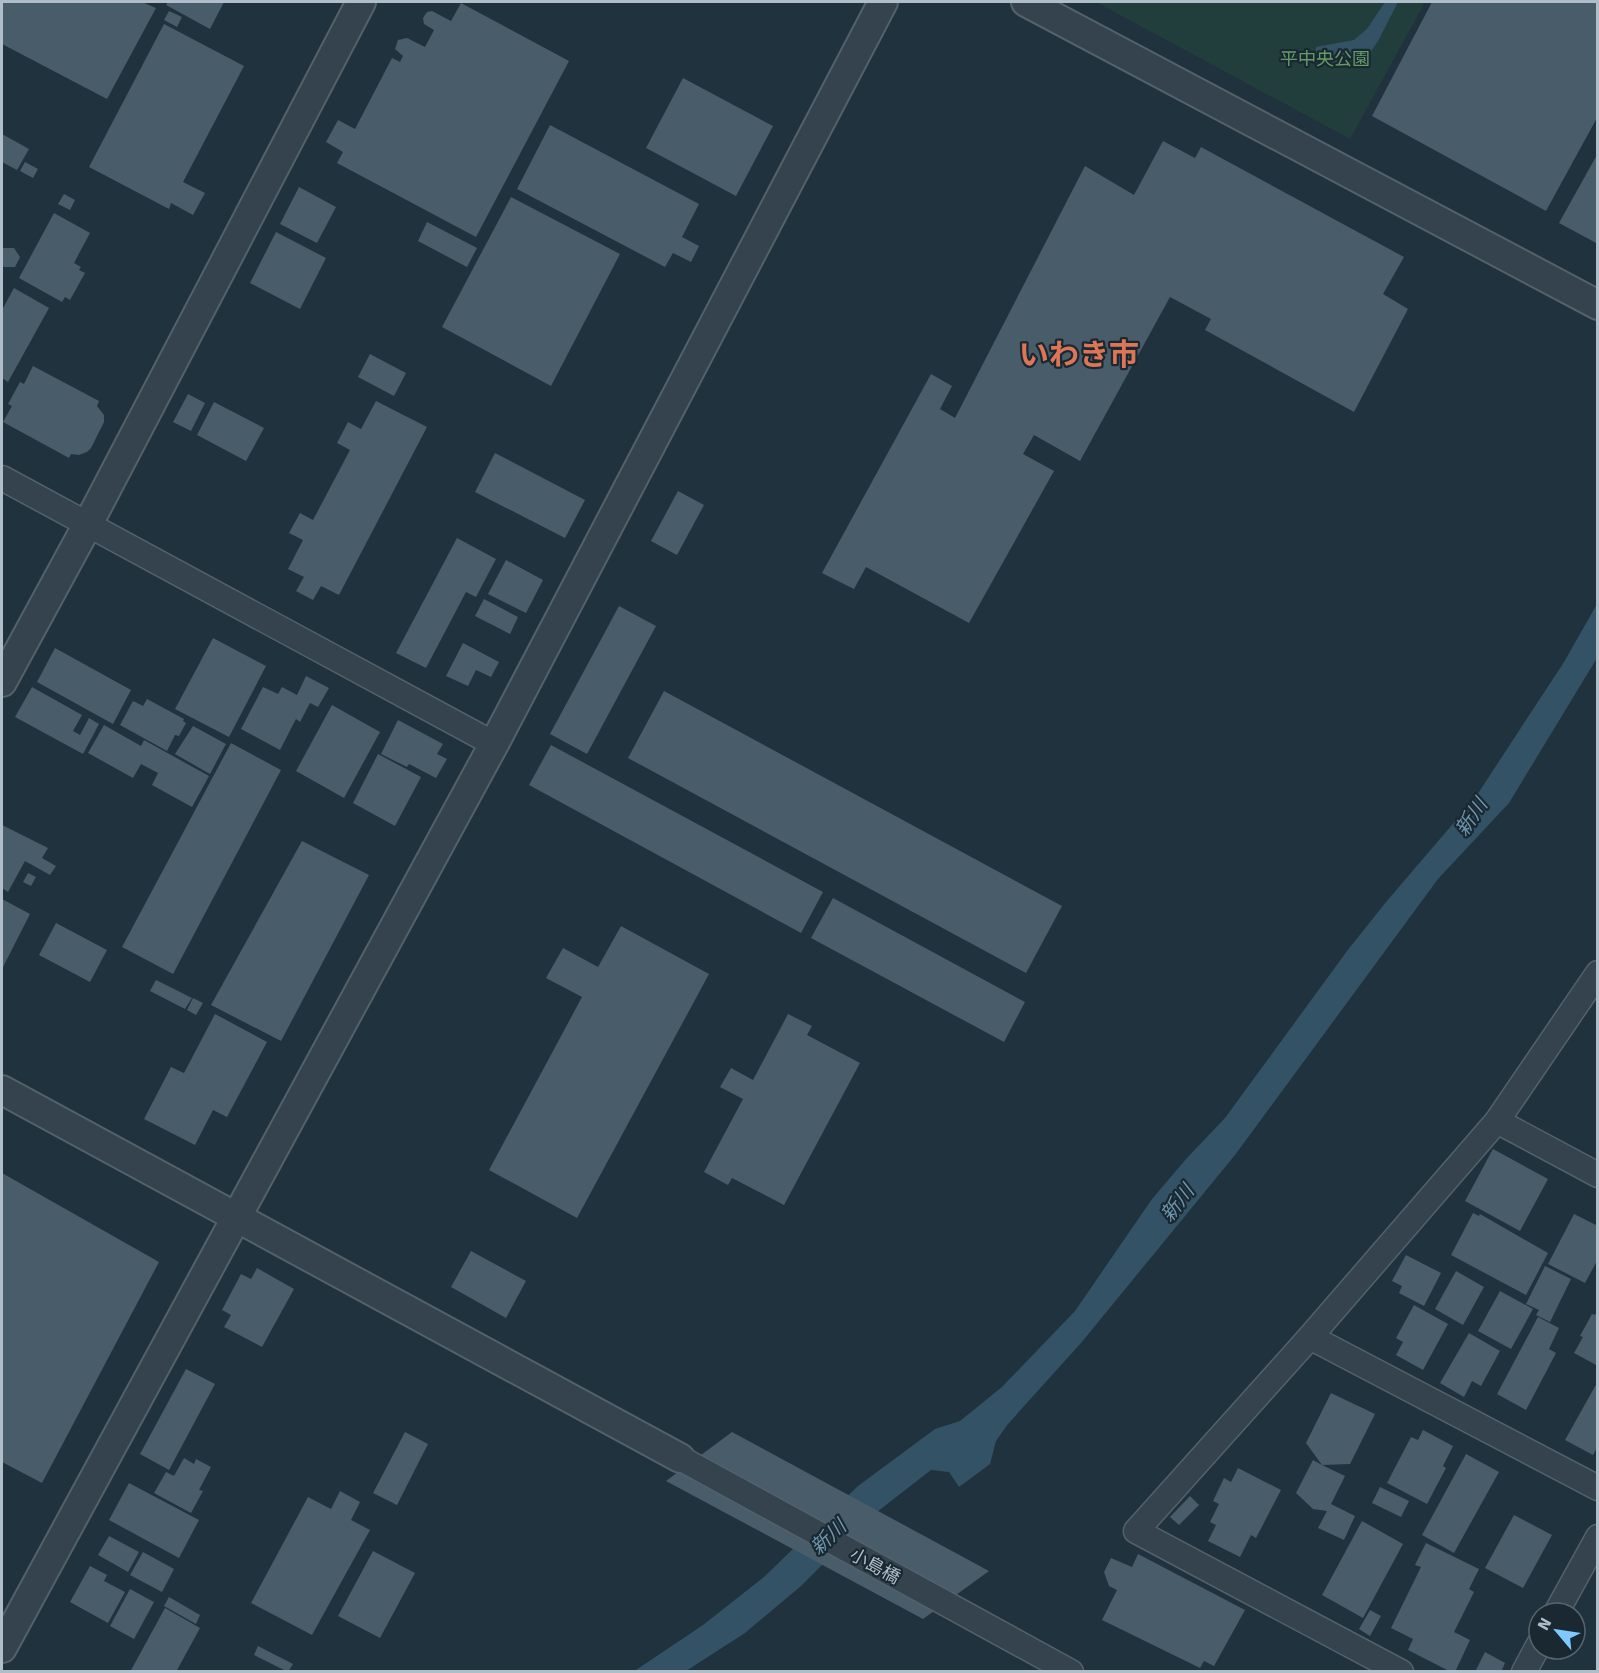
<svg xmlns="http://www.w3.org/2000/svg" width="1599" height="1673" viewBox="0 0 1599 1673" font-family="Signika,'Noto Sans JP',sans-serif">
  <style>
    .green { fill: #223e3c }
    .water { fill: #335266 }
    .building { fill: #495c69 }
    .lines { fill: none; stroke-linecap: round; stroke-linejoin: round }
    .minor-casing { stroke: #53616b; stroke-width: 27 }
    .tertiary-casing { stroke: #53616b; stroke-width: 32 }
    .minor { stroke: #34434d; stroke-width: 24 }
    .tertiary { stroke: #34434d; stroke-width: 28 }
    .labels { text-anchor: middle; stroke-width: 4.5; stroke-linejoin: round; paint-order: stroke }
    .park-label { font-size: 18px; fill: #659c66; stroke: #1a2832 }
    .street-label { font-size: 18px; fill: #b0bec9; stroke: #1a2832 }
    .water-label { font-size: 20px; font-style: italic; fill: #6e96af; stroke: #1a2832 }
    .town-label { font-size: 30px; font-weight: bold; fill: #dd7657; stroke: #1a2832 }
  </style>
  <rect width="100%" height="100%" fill="#20323d"/>
  <path class="green" d="M1096 2H1425L1350 139Z"/>
  <path class="water" d="M1385 2H1398L1378 41 1363 63C1341 69 1334 68 1315 55L1316 47 1354 40 1367 29Z
    M1597 604V658L1509 803 1438 879 1235 1155 1081 1343 1008 1424 996 1441 990 1464 959 1487 949 1472 931 1470 868 1519 801 1586 745 1633 686 1671 633 1672 703 1625 764 1577 858 1486 935 1429 960 1421 1002 1387 1075 1311 1152 1199 1186 1159 1225 1118 1347 951 1386 902 1475 798 1564 662Z"/>
  <path class="building" d="M2 2H142L156 8 107 99 2 44Z
    M168 2H224L210 29 166 5Z
    M1432 2H1598V116L1546 211 1372 116Z
    M461 3 569 61 476 237 337 163 343 152 326 142 338 120 355 129 392 58 400 62 403 56 395 49 398 40 407 38 425 47 434 30 424 24 423 18 427 12 432 11 451 21Z
    M169 11 182 17 177 27 164 20Z
    M164 24 244 66 183 182 205 193 193 215 171 203 169 209 89 167Z
    M683 78 773 126 736 196 646 148Z
    M550 125 699 204 682 237 699 246 691 262 673 253 665 267 517 189Z
    M2 134 29 149 17 170 2 162Z
    M1163 141 1195 158 1201 147 1404 257 1383 294 1408 309 1354 412 1205 330 1211 319 1170 297 1080 461 1034 435 1023 454 1054 471 969 623 866 567 854 589 822 573 931 374 952 386 940 409 955 418 1085 166 1134 195Z
    M1598 153V244L1559 223Z
    M25 162 38 169 33 178 20 171Z
    M299 187 336 207 317 243 280 224Z
    M64 194 75 200 70 210 58 204Z
    M511 197 620 254 551 386 442 327Z
    M54 213 90 233 74 263 81 267 79 270 85 273 70 300 65 297 62 302 19 278Z
    M427 222 477 248 467 267 418 241Z
    M276 232 326 258 300 309 250 283Z
    M3 248H14L20 257 15 267H4L2 264Z
    M14 288 49 308 8 382 2 378V310Z
    M370 354 406 373 394 396 358 377Z
    M33 366 99 401 97 406 104 415V422L91 448 87 452 79 455 71 454 69 458 3 422 12 406 8 404 20 382 24 384Z
    M188 394 205 403 191 431 173 422Z
    M376 401 427 427 339 595 321 586 313 600 296 591 304 577 288 569 303 540 289 533 300 513 313 520 350 450 337 443 348 422 361 429Z
    M214 402 264 428 246 461 197 435Z
    M495 453 585 500 565 538 475 492Z
    M678 491 704 505 677 555 651 541Z
    M457 538 496 559 476 597 466 592 426 668 396 653Z
    M506 560 543 580 526 613 488 594Z
    M484 599 518 617 510 634 475 616Z
    M619 606 656 626 587 754 550 734Z
    M213 638 266 666 229 737 175 709Z
    M463 643 499 662 491 677 476 670 468 686 446 676Z
    M55 648 131 690 113 724 37 682Z
    M306 676 329 688 318 707 310 703 300 722 296 719 280 750 241 729 263 687 278 694 282 687 297 695Z
    M32 687 82 715 73 731 80 735 89 718 99 724 83 754 15 717Z
    M664 691 1062 906 1026 973 628 758Z
    M147 699 184 719 183 721 186 723 179 736 175 735 167 751 120 725 133 701 143 706Z
    M332 705 380 732 344 798 296 771Z
    M398 720 443 744 437 754 447 759 436 778 409 764 407 767 381 754Z
    M104 725 141 746 144 740 209 776 192 807 152 785 158 773 141 764 133 778 88 753Z
    M193 726 226 744 210 774 175 754Z
    M231 743 281 770 173 974 122 947Z
    M551 745 823 892 801 933 529 785Z
    M378 754 421 777 395 826 353 803Z
    M2 825 48 848 42 858 56 866 50 875 25 861 8 892 2 888Z
    M302 841 369 875 281 1041 211 1005Z
    M28 873 36 877 31 886 23 882Z
    M833 898 1025 1002 1004 1042 811 938Z
    M2 899 30 914 2 969Z
    M56 923 107 950 90 982 39 955Z
    M621 926 709 974 577 1218 489 1170 582 997 546 978 563 948 598 967Z
    M156 980 192 998 185 1009 150 991Z
    M193 998 203 1003 196 1015 187 1010Z
    M215 1014 267 1042 227 1117 213 1110 195 1145 144 1119 171 1067 184 1073Z
    M788 1014 812 1026 807 1035 860 1063 784 1205 732 1178 728 1185 704 1172 743 1099 720 1087 731 1068 753 1080Z
    M1493 1149 1548 1179 1520 1231 1465 1201Z
    M2 1173 159 1262 42 1483 2 1462Z
    M1473 1213 1479 1216 1480 1214 1548 1253 1526 1295 1451 1255Z
    M1574 1214 1598 1226V1259L1585 1283 1548 1264Z
    M471 1251 526 1281 506 1318 451 1287Z
    M1406 1255 1441 1273 1424 1306 1399 1293 1402 1286 1392 1281Z
    M1545 1266 1571 1279 1550 1322 1536 1315 1539 1310 1526 1304Z
    M257 1268 294 1289 262 1347 224 1327 231 1315 222 1310 241 1274 251 1279Z
    M1456 1271 1484 1287 1463 1325 1435 1309Z
    M1500 1291 1533 1309 1511 1349 1478 1331Z
    M1414 1305 1448 1324 1423 1370 1396 1355 1403 1342 1396 1338Z
    M1598 1310V1366L1574 1353 1583 1337 1580 1336 1592 1314 1595 1315Z
    M1538 1317 1559 1328 1549 1349 1556 1353 1526 1410 1497 1394Z
    M1469 1333 1500 1351 1481 1386 1472 1381 1464 1397 1440 1383Z
    M186 1369 215 1384 169 1470 140 1454Z
    M1598 1381V1446L1593 1455 1565 1440Z
    M1331 1393 1375 1414 1350 1464 1322 1465 1345 1476 1331 1504 1355 1516 1344 1540 1318 1528 1327 1511 1313 1509 1296 1493 1313 1460 1322 1465 1306 1443Z
    M1423 1430 1453 1446 1443 1466 1446 1468 1427 1504 1387 1483 1411 1437 1418 1440Z
    M405 1432 428 1444 397 1505 373 1493Z
    M732 1432 989 1571 923 1619 666 1481Z
    M1466 1454 1499 1472 1454 1553 1422 1535Z
    M184 1458 194 1464 196 1459 211 1467 199 1490 203 1491 191 1513 154 1493 166 1472 174 1476Z
    M1238 1468 1281 1490 1256 1538 1251 1535 1240 1557 1208 1541 1216 1525 1210 1522 1219 1504 1213 1501 1224 1478 1231 1482Z
    M129 1483 199 1520 179 1558 109 1520Z
    M1380 1487 1409 1501 1401 1517 1372 1503Z
    M340 1491 360 1502 351 1520 370 1530 312 1635 251 1603 308 1497 331 1509Z
    M1190 1496 1199 1505 1179 1525 1170 1517Z
    M1514 1515 1552 1535 1523 1588 1485 1568Z
    M1362 1521 1403 1544 1363 1618 1322 1595Z
    M109 1536 139 1552 128 1572 98 1555Z
    M1426 1543 1479 1569 1469 1589 1474 1592 1454 1632 1470 1640 1455 1672H1451L1408 1650 1413 1639 1391 1628 1421 1567 1415 1565Z
    M373 1551 415 1573 380 1638 338 1616Z
    M143 1552 174 1569 162 1592 130 1575Z
    M1138 1554 1245 1610 1214 1666 1204 1661 1200 1668 1102 1620 1117 1590 1109 1586 1104 1572 1111 1558 1132 1567Z
    M90 1566 107 1575 104 1581 125 1592 108 1623 70 1602Z
    M130 1589 154 1602 134 1639 110 1626Z
    M169 1597 200 1615 196 1624 164 1606Z
    M165 1608 200 1628 176 1672H130Z
    M1370 1610 1381 1616 1370 1636 1359 1629Z
    M258 1646 293 1664 288 1672 254 1655Z
    M1485 1652 1505 1663 1501 1672H1475Z"/>
  <g class="lines">
    <g class="minor-casing">
      <path id="minor" d="M2 478 494 744
        M1497 1121 1598 1175
        M1310 1337 1598 1488
        M680 1458 1071 1672
        M1556 1613 1598 1537
        M1401 1672 1136 1531 1310 1337 1497 1121 1598 973
        M1524 1672 1539 1644"/>
    </g>
    <g class="tertiary-casing">
      <path id="tertiary" d="M1026 2 1598 305
        M2 682 88 524 361 2
        M2 1090 680 1458
        M2 1648 494 744 883 2"/>
    </g>
    <use href="#minor" class="minor"/>
    <use href="#tertiary" class="tertiary"/>
  </g>
  <g class="labels">
    <g class="park-label">
      <text x="1325" y="65">平中央公園</text>
    </g>
    <g class="street-label">
      <text transform="translate(875 1566) rotate(29)" y="6">小島橋</text>
    </g>
    <g class="water-label">
      <text transform="translate(1471 817) rotate(-56)" y="7">新川</text>
      <text transform="translate(1177 1203) rotate(-52)" y="7">新川</text>
      <text transform="translate(828 1537) rotate(-43)" y="7">新川</text>
    </g>
    <g class="town-label">
      <text x="1079" y="365">いわき市</text>
    </g>
  </g>
  <rect width="1599" height="1673" fill="none" stroke="#b0bec9" stroke-width="6"/>
  <g transform="translate(1557 1631) rotate(299)"><circle r="28" fill="#1a2832" stroke="#56646e" stroke-width="1.5"/>
  <path d="M0-4.5L10 22L0 15L-10 22Z" fill="#7ecaff"/>
  <text y="-9" font-size="16" font-weight="bold" text-anchor="middle" fill="#b0bec9">N</text>
  </g>
</svg>
